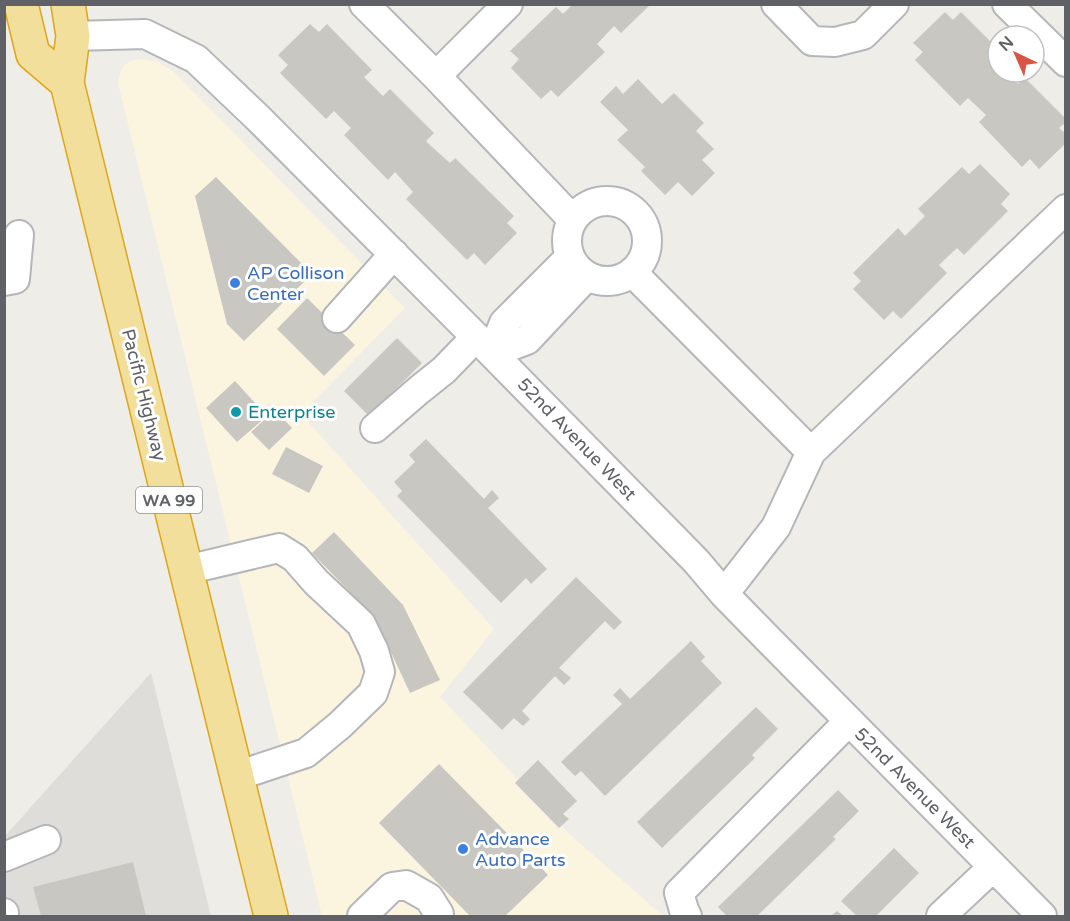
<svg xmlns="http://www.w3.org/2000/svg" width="1070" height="921" viewBox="0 0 1070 921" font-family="'Varela Round',sans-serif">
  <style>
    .commercial { fill: #fbf5e0 }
    .industrial { fill: #deddd9 }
    .building { fill: #c8c7c2 }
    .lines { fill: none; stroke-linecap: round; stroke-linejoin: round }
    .minor-casing { stroke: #b4b6ba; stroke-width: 32 }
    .highway-casing { stroke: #dea618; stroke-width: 36 }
    .minor { stroke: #fff; stroke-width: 28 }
    .highway { stroke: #f2df9b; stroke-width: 33 }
    .shop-dot { fill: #3f7fe0; stroke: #fff; stroke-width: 2 }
    .culture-dot { fill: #0f9aa8; stroke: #fff; stroke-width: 2 }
    .labels { text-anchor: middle; stroke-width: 6; stroke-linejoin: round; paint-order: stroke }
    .shield { fill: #fff; stroke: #8f9094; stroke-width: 1.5 }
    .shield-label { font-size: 16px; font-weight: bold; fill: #5f6166 }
    .shop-label { font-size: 18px; fill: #366cbe; stroke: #fff; text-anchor: start }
    .street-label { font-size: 18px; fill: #5f6166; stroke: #fff }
    .culture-label { font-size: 18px; fill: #0d838f; stroke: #fff; text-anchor: start }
  </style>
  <rect width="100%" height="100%" fill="#efede7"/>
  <path class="commercial" d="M140 59 158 62 174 72 405 308 301 414 494 629 440 697 568 833 663 916H322L118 83 121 70 125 65 130 61Z"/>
  <path class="industrial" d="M151 673 211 916H5V836Z"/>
  <path class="building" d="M573 4H651L621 33 614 26 597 44 605 52 558 97 551 90 541 99 511 68 519 59 510 51 556 7 563 14Z
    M945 12 953 20 961 12 998 49V72H1006L1018 84 1024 77 1066 119V122L1059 128 1066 134V143L1039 169 1030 159 1022 167 979 122 986 115 968 98 960 106 915 60 923 52 913 43Z
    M310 24 319 32 327 24 372 70 364 77 383 96 390 89 434 133 426 141 431 146 450 163 455 158 514 216 507 223 517 233 485 265 474 253 467 260 406 199 413 192 395 172 388 180 344 135 351 128 334 111 326 119 280 73 288 65 278 55Z
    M638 79 662 104 674 93 704 123 696 131 714 149 702 160 715 173 692 196 678 182 665 195 641 171 645 167 617 140 628 130 600 102 616 86 623 94Z
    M980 164 1010 194 1001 204 1008 211 964 255 957 248 939 265 947 273 901 319 893 311 884 320 853 289 861 281 853 273 898 228 905 236 925 216 918 209 962 167 969 174Z
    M216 177 312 274 244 341 227 324 195 196Z
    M307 298 355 345 324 376 277 329Z
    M397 338 422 363 369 416 344 391Z
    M235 381 267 416 237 442 206 408Z
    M275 410 292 428 269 450 251 432Z
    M426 439 484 499 492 490 499 498 488 508 547 569 531 584 526 578 501 603 397 496 402 491 394 482 415 462 409 455Z
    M286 447 323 466 309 493 272 474Z
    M334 532 403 605 440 680 410 693 375 618 312 553Z
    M576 577 622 622 614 630 605 621 559 668 571 678 564 685 555 676 522 711 530 719 523 726 514 718 502 730 463 692Z
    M691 641 705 657 701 661 722 683 605 796 581 771 575 776 561 762 622 704 613 695 620 688 630 699Z
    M756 707 778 729 752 755 755 758 662 848 637 822Z
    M538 760 577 801 563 814 569 819 559 828 515 783Z
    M439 764 548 875 505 916H470L379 823Z
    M838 790 859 811 833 837 836 839 757 916H727L718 907Z
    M894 848 919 873 876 916H857L841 901Z
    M133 862 146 916H41L33 887Z
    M837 911 843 916H831Z"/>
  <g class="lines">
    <g class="minor-casing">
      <path id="minor" d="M364 4 436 76 573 220
        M776 4 812 41 835 42 863 35 894 4
        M1007 4 1066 62
        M73 36 145 34 196 59 257 117 476 337 696 561 724 594 767 638 1042 916
        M436 76 508 4
        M567 241a40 40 0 1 1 80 0a40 40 0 1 1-80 0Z
        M632 272 811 452
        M4 281 15 279 19 235
        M337 318 394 254
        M492 353 504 323 570 257
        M492 353 527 340 587 276
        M375 428 419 390 444 370 476 337
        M186 570 279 548 295 558 316 582 361 624 374 651 380 672 373 693 340 725 306 753 237 776
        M724 594 776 527 811 452 1066 209
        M4 857 46 840
        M4 913V914
        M362 916 392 887 406 885 429 898 439 914V916
        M687 916 684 910 679 893 849 721
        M941 916 993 867"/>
    </g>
    <g class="highway-casing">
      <path id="highway" d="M21 4 33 54 67 83
        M68 4 73 36 67 83 271 916"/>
    </g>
    <use href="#minor" class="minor"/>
    <use href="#highway" class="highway"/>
  </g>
  <g class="shop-dot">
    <circle cx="235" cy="283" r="6"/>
    <circle cx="463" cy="849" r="6"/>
  </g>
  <circle class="culture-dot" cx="236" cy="412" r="6"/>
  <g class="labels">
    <rect class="shield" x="136" y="487" width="66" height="26" rx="4.5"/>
    <g class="shield-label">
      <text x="169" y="506">WA 99</text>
    </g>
    <g class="shop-label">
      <text x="247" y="279">AP Collison<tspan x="247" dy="21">Center</tspan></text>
      <text x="475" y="845">Advance<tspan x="475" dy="21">Auto Parts</tspan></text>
    </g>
    <g class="street-label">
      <text transform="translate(144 395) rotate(76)" y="6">Pacific Highway</text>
      <text transform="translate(577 439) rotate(46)" y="6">52nd Avenue West</text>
      <text transform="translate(915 788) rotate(45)" y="6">52nd Avenue West</text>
    </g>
    <g class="culture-label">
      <text x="248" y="418">Enterprise</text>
    </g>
  </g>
  <rect width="1070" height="921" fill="none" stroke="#5f6166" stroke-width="12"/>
  <g transform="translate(1016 54) rotate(316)"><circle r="28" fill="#ffffff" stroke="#bfc0c2" stroke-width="1.5"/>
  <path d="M0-4.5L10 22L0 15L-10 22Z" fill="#d85444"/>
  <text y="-9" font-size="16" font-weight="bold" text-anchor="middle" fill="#5f6166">N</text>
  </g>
</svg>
